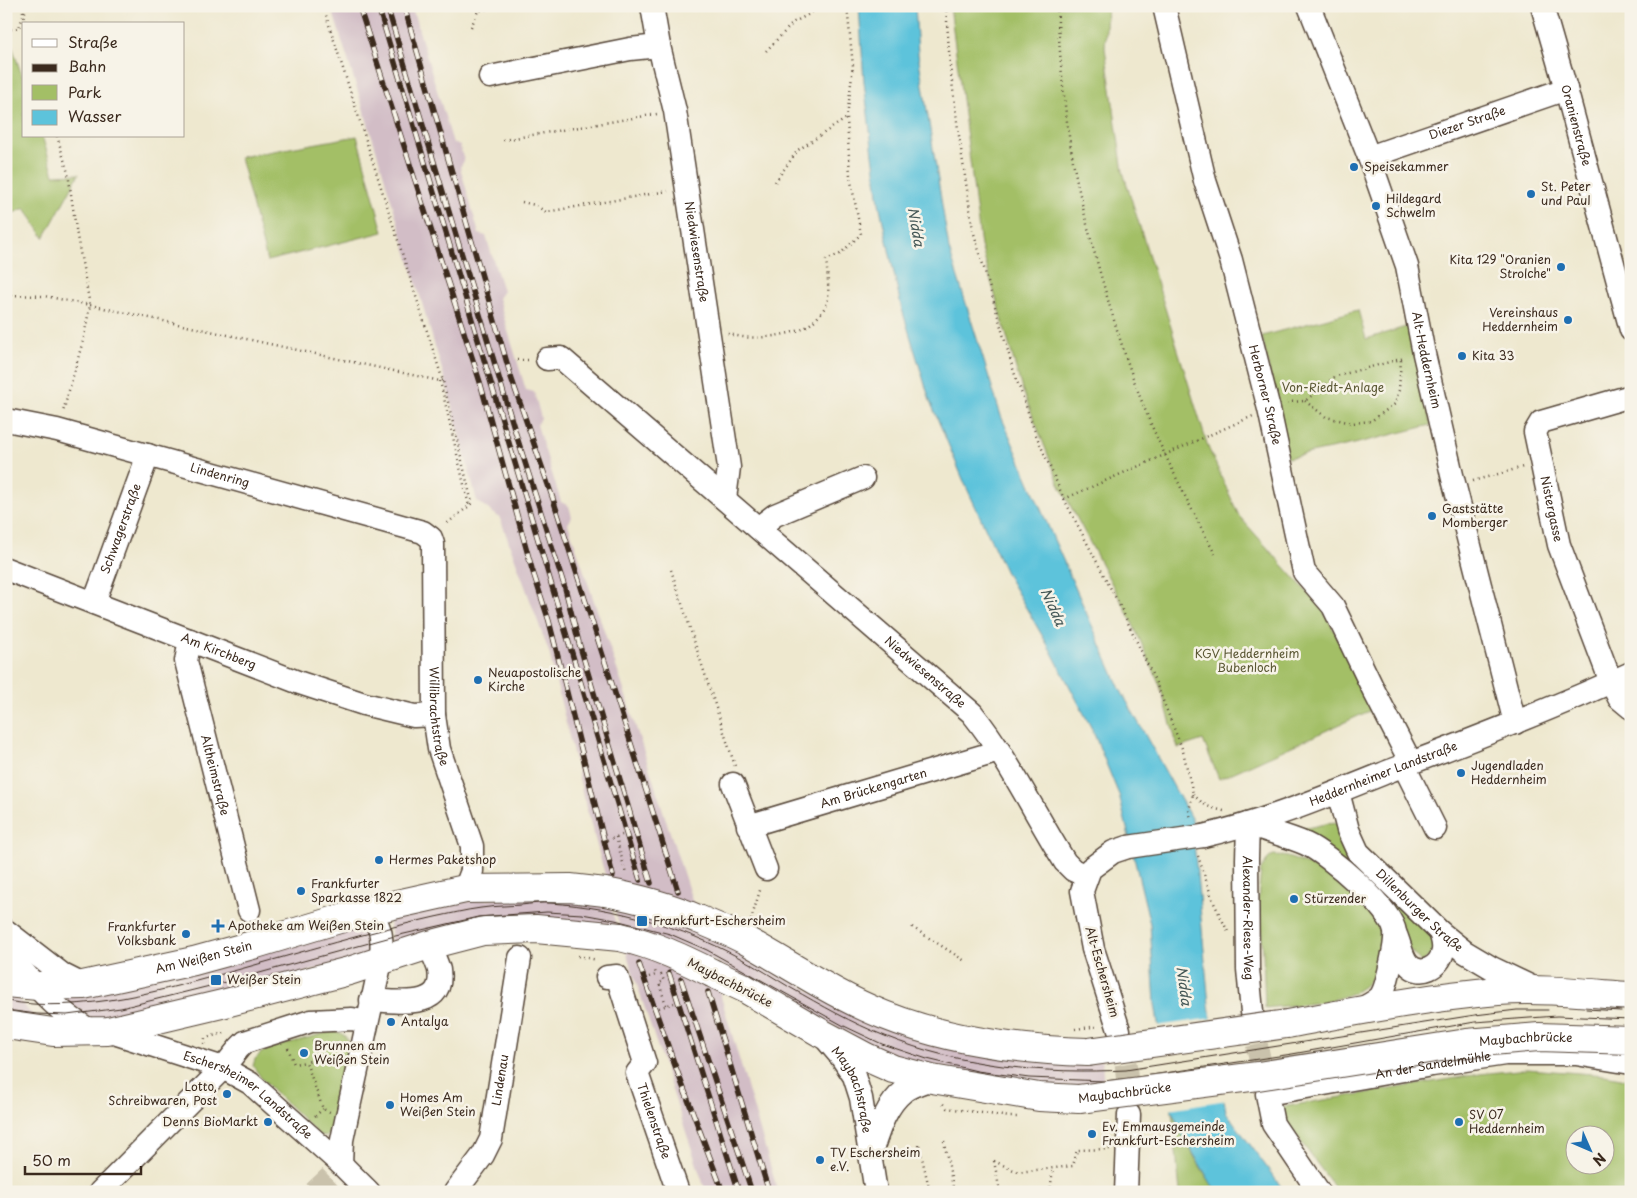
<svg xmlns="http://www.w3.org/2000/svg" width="1637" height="1198" viewBox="0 0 1637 1198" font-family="'Playpen Sans',sans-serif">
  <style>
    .industrial { fill: #d2bdc6 }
    .green { fill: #a3bf66; stroke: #6f7442; fill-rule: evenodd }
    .water { fill: #5dc3db; stroke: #4c767c }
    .pier { fill: #eee8cf }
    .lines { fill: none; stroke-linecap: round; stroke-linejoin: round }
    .minor-tunnel { stroke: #cac2ac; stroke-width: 22; stroke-dasharray: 22 11; stroke-linecap: butt }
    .minor-casing { stroke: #564639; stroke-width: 25 }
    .major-casing { stroke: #564639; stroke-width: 30 }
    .path { stroke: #564639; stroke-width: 2.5; stroke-dasharray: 1 4; stroke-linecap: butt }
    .minor { stroke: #fff; stroke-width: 22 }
    .major { stroke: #fff; stroke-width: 28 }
    .tram { stroke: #3b2a1e; stroke-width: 1 }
    .rail-casing { stroke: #3b2a1e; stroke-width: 5.5 }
    .rail { stroke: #f7f3e8; stroke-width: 4; stroke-dasharray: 11; stroke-linecap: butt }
    .minor-bridge-casing { stroke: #564639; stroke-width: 25; stroke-linecap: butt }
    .major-bridge-casing { stroke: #564639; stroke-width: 30; stroke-linecap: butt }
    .minor-bridge { stroke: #fff; stroke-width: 22 }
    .major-bridge { stroke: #fff; stroke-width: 28 }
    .poi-dot { fill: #1f6fb2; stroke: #f7f3e8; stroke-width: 2 }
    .labels { text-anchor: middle; stroke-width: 5; stroke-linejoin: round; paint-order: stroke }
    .street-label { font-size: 12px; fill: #3b2a1e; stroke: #f7f3e8 }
    .poi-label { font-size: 12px; fill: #3b2a1e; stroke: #f7f3e8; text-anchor: start }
    .park-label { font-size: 12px; fill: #5a5734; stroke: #f7f3e8 }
    .water-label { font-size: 14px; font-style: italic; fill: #455857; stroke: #f7f3e8 }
  </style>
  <rect width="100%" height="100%" fill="#f7f3e8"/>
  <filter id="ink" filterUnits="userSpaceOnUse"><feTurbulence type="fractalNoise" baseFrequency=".02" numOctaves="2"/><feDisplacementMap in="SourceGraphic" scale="10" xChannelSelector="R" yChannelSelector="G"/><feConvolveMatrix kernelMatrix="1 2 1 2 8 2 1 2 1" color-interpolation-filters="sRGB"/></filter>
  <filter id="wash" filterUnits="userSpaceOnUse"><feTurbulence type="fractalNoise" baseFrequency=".0096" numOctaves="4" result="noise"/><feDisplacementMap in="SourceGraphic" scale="20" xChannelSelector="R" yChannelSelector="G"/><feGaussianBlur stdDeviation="1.12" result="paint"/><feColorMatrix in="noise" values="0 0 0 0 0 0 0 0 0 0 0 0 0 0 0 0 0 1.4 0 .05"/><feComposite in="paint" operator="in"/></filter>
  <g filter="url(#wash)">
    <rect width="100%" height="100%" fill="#eee8cf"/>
    <path class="industrial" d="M331 6H416L413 11 453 143 460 146 464 161 460 167 479 234 486 236 503 291 498 298 526 390 534 392 541 418 537 425 561 502 569 506 572 517 568 524 621 681 702 931 844 1009 1102 1061 1104 1087H1033L890 1056 710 959 778 1192H706L629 961 584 799 549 652 500 518 477 501 446 383 375 146Z
      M532 896 609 904 617 926 390 949 391 931 387 914 433 904Z
      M363 923 368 928 372 938V956L95 1023 55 992Z
      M6 991H10L39 1022 6 1017Z"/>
    <path class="green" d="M950 6H1107L1105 48 1123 172 1208 447 1239 516 1323 610 1376 708 1219 779 1203 740 1178 748 1159 683 1131 620 1061 488 1021 386 981 246Z
      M6 28 24 82V136H42L54 175 79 174 44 238 25 208 6 216Z
      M357 136 383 232 267 261 240 157Z
      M1358 310 1366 339 1409 326 1431 425 1354 444 1287 458 1262 336Z
      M1338 823 1435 938V950L1422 963 1303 833 1302 829 1325 824Z
      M1273 855C1307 855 1376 904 1383 938 1386 950 1382 961 1376 971 1373 976 1369 982 1364 986 1339 1005 1296 1004 1265 1008L1263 952 1258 900 1261 870 1267 860Z
      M333 1031C344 1033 347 1036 349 1047L332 1128 327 1136 319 1135 262 1079 253 1066 255 1059 261 1053 271 1048Z
      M1527 1069 1605 1075 1631 1080V1192H1338L1276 1108 1480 1074ZM1574 1136H1604V1166H1574Z
      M1172 1111C1184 1139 1199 1168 1218 1192H1180Z"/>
    <path class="water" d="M859 6H915L918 54 949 249 1001 416 1052 535 1120 689 1192 820 1209 1005 1226 1112 1285 1192H1218L1212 1185 1183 1136 1172 1111 1155 1004 1150 924 1119 795 1092 729 1050 649 1007 575 965 484 930 401 901 306 879 203 864 82Z"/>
    <path class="pier" d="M1213 1018 1227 1100 1169 1109 1156 1026Z"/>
  </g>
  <g filter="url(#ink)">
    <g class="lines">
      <path class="minor-tunnel" d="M1252 1012 1255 1035 1266 1091
        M1119 1031 1126 1066 1129 1109
        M314 1192 330 1177"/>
      <g class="minor-casing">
        <g id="minor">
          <path id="s1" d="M652 6 659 46 675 111 729 467 725 499"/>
          <path id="s2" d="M1164 6 1205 181 1231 260 1269 409 1304 572 1333 606 1374 691 1411 763"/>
          <path id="s3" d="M1309 6 1369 157 1407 266 1424 354 1452 475 1515 723"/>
          <path id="s4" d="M1542 6 1566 89 1631 330"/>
          <path d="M490 77 630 49 659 46"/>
          <path id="s5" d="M1369 157 1566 89"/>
          <path id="s6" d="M547 359 561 358 972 713C1009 759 1034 813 1065 862L1073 870 1086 876"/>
          <path id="s7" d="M1631 396 1541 422 1535 432 1559 545 1611 682 1619 698 1631 708"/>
          <path id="s8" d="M6 420 57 430 423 532 431 538 433 544 434 715 439 749 472 846V871L465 889"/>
          <path d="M758 528 775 515 863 478"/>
          <path id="s9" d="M6 569 300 683 364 704 414 716 434 715"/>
          <path id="s10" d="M94 603 148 455"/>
          <path id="s11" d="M190 640 186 661 249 910"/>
          <path d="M1404 766 1435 828"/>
          <path d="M733 784 766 869"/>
          <path id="s12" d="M1338 792 1348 830 1358 852 1440 932 1465 952 1492 968 1538 990"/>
          <path d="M1248 824C1267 831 1288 836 1306 844 1328 854 1392 909 1395 932 1396 942 1393 953 1391 963 1389 972 1385 992 1379 998 1373 1003 1365 1007 1359 1010"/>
          <path id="s13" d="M1248 824 1247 859 1248 969 1252 1012"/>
          <path id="s14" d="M748 826 999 751"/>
          <path id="s15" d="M1203 836C1268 821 1330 795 1392 770 1472 740 1553 709 1631 673"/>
          <path d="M6 931 63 975 83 985"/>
          <path d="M1396 935C1400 944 1402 957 1408 964 1420 978 1440 967 1443 951 1444 944 1442 938 1440 932"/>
          <path d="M6 950C28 979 61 1016 94 1032"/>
          <path id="s16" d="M607 977 617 976 645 1063 637 1073 678 1192"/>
          <path d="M371 1000C396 1001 446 1011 439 970 437 962 432 953 429 945"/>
          <path d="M1119 1030 1093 949 1082 891 1090 869 1113 852 1128 847"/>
          <path id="s17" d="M108 1031 223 1068 250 1083 341 1164 369 1192"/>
          <path id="s18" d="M825 1038 842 1058 854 1076 861 1098 876 1192"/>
          <path d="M871 1153C878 1132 885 1106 904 1091 912 1085 923 1082 932 1079"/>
          <path d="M341 1164 342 1140 347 1116 381 961C382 940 384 926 366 911"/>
          <path d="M100 1192 223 1068 239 1048 245 1042 311 1021 352 1019 367 1022"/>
          <path id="s19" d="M455 1192 483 1155 491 1139 520 958"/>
          <path d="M1126 1192 1129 1115"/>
          <path id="s20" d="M1319 1192 1273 1124 1267 1094 1432 1065 1505 1054H1576L1631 1063"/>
        </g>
      </g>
      <g class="major-casing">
        <g id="major">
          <path d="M698 919C715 926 732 933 747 941 792 966 836 996 884 1015 949 1041 1018 1050 1088 1052"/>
          <path d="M714 974 744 988 821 1033 866 1057 893 1069 932 1079 1039 1097 1079 1099"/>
          <path id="s21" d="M6 983 38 986 83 985 194 961 256 944 366 911 465 889 570 888 605 892"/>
          <path d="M1287 1024C1357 1011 1427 997 1498 991 1542 988 1587 993 1631 996"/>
          <path d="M6 1025 53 1032 108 1031 222 1004 349 971 429 945 483 931 536 929 620 937"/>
        </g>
      </g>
      <path class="path" d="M22 6 25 24
        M323 6 443 381 472 503 469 506
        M946 6 950 66 958 129 973 230 1014 372 1036 435 1064 499 1122 610 1156 683 1183 751 1193 794 1189 810 1191 819
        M1057 6C1060 58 1064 110 1073 161 1082 210 1096 259 1110 307 1124 353 1139 399 1159 442 1177 480 1195 517 1215 554
        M471 27 478 11 498 6
        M6 30 19 28 23 16 28 6
        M766 51 794 22 825 6
        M57 136 68 173 77 236 90 305 84 337 63 412
        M503 140 657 114
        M775 182 798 150 847 118
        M522 202 535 205 546 212 668 191
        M6 295 44 296 90 305 440 381 446 380
        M728 333C747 342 781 336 800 330 811 326 823 313 827 303 830 296 827 269 826 260L840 254 861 234 850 176 847 118 853 66 847 6
        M517 360H528
        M440 381 469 506 445 525
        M1305 401 1326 417 1352 423 1371 421 1395 404 1399 390 1401 359
        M1287 402 1305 401 1336 376 1405 358
        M1473 481 1523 467
        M1064 499 1253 416
        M671 570 735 766
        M1193 794C1204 806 1208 807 1224 811
        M616 837 626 874
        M607 840 622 835
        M1198 856 1213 901 1228 932
        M751 920 761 887
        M912 927 965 961
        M578 956 597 960
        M661 974 664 981 659 983 666 1005
        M649 977 656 975 655 971
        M659 1008 674 1003
        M1075 1029 1099 1026
        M313 1040 315 1059 306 1062 323 1109 330 1112
        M204 1044 205 1038 228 1032
        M288 1048 294 1064 306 1062
        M943 1104 947 1108 1010 1117H1018
        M315 1116 323 1109
        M944 1141 954 1192
        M919 1145 930 1192
        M994 1161 1018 1172 1073 1166 1077 1150 1110 1149
        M994 1161 1000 1192
        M1050 1192 1053 1168"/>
      <use href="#minor" class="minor"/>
      <use href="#major" class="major"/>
      <path class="tram" d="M6 1001C84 1014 163 990 237 970 302 952 368 932 435 917 450 914 465 910 481 908 494 906 508 906 521 905 531 904 541 902 551 903 619 908 680 926 740 958 758 967 774 978 791 988 821 1005 852 1023 885 1036 961 1067 1045 1074 1126 1070L1475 1015 1517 1010H1548
        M1586 1009 1621 1011
        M6 1010 37 1014 67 1015 121 1008 234 980 391 937 478 917 547 912 582 914 615 920 670 934 707 950 844 1026 882 1044 927 1059 977 1071 1029 1078 1104 1081 1131 1078 1292 1054 1475 1022 1557 1016 1631 1019"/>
      <g class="rail-casing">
        <path id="rail" d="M359 6 480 382 532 569 549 621 613 876
          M378 6 640 880
          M387 6 515 431 565 588 579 643 651 883
          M404 6 511 377 553 499 678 891
          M639 964 673 1060 723 1192
          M669 973 739 1192
          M681 979 752 1192
          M708 992 769 1192"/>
      </g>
      <use href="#rail" class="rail"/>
      <g class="minor-bridge-casing">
        <path id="minor-bridge" d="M1128 847 1203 836"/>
      </g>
      <g class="major-bridge-casing">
        <g id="major-bridge">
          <path d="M605 892C637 898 668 906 698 919"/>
          <path d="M620 937C655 945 682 958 714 974"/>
          <path d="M1088 1052 1287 1024"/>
          <path id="s22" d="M1079 1099 1258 1076 1467 1043 1539 1037 1631 1040"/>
        </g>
      </g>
      <use href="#minor-bridge" class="minor-bridge"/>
      <use href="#major-bridge" class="major-bridge"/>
    </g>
  </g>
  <g class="poi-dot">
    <circle cx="1354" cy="167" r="5"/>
    <circle cx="1531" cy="194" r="5"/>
    <circle cx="1376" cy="206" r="5"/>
    <circle cx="1561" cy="267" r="5"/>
    <circle cx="1568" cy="320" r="5"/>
    <circle cx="1462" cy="356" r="5"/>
    <circle cx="1432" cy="516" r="5"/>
    <circle cx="478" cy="680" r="5"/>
    <circle cx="1461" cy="773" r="5"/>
    <circle cx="379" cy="860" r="5"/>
    <circle cx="301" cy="891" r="5"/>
    <circle cx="1294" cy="899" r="5"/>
    <rect x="636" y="915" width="12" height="12" rx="2.5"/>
    <path d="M215.5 918.5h5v5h5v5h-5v5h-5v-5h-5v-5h5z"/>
    <circle cx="186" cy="934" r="5"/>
    <rect x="210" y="974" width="12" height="12" rx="2.5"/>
    <circle cx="391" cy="1022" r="5"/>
    <circle cx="304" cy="1053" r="5"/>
    <circle cx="227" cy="1094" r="5"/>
    <circle cx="390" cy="1105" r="5"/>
    <circle cx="268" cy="1122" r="5"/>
    <circle cx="1459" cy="1122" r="5"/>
    <circle cx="1092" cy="1134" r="5"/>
    <circle cx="820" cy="1160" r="5"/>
  </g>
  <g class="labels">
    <g class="street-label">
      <text dy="4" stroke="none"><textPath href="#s5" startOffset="104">Diezer Straße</textPath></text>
      <text dy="4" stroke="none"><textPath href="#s4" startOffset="124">Oranienstraße</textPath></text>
      <text dy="4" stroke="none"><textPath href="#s1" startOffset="250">Niedwiesenstraße</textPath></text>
      <text dy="4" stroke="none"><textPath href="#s3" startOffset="374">Alt-Heddernheim</textPath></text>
      <text dy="4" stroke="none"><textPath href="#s2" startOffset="402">Herborner Straße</textPath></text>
      <text dy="4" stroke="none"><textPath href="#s8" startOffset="221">Lindenring</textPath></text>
      <text dy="4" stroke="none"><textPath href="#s7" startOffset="184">Nistergasse</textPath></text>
      <text dy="4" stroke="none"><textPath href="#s10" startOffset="79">Schwagerstraße</textPath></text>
      <text dy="4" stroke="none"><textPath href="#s9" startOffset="228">Am Kirchberg</textPath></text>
      <text dy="4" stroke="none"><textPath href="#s6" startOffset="495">Niedwiesenstraße</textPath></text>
      <text dy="4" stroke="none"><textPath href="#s8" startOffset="621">Willibrachtstraße</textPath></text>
      <text dy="4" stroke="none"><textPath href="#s15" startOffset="191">Heddernheimer Landstraße</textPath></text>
      <text dy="4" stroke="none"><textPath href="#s11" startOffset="139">Altheimstraße</textPath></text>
      <text dy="4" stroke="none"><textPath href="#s14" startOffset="131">Am Brückengarten</textPath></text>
      <text dy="4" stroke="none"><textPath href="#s12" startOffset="148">Dillenburger Straße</textPath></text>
      <text dy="4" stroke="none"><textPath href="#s13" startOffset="94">Alexander-Riese-Weg</textPath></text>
      <text dy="4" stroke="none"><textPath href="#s21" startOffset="201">Am Weißen Stein</textPath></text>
      <text transform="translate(1102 972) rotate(74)" y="4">Alt-Eschersheim</text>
      <text transform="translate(730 983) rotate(27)" y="4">Maybachbrücke</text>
      <text dy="4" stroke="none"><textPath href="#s22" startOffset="451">Maybachbrücke</textPath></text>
      <text dy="4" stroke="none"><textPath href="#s20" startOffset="281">An der Sandelmühle</textPath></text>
      <text dy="4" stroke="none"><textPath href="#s19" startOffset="124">Lindenau</textPath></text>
      <text dy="4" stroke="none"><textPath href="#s18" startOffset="60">Maybachstraße</textPath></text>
      <text dy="4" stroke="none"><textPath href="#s22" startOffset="46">Maybachbrücke</textPath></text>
      <text dy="4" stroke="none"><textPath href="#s17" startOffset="156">Eschersheimer Landstraße</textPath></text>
      <text dy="4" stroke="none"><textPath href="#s16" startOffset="165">Thielenstraße</textPath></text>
    </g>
    <g class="poi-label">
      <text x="1364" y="171">Speisekammer</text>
      <text x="1541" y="191">St. Peter<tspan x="1541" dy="14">und Paul</tspan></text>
      <text x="1386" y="203">Hildegard<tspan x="1386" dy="14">Schwelm</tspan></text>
      <text x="1551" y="264" text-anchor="end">Kita 129 "Oranien<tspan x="1551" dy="14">Strolche"</tspan></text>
      <text x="1558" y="317" text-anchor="end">Vereinshaus<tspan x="1558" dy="14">Heddernheim</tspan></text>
      <text x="1472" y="360">Kita 33</text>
      <text x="1442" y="513">Gaststätte<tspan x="1442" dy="14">Momberger</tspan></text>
      <text x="488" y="677">Neuapostolische<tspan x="488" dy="14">Kirche</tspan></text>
      <text x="1471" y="770">Jugendladen<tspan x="1471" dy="14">Heddernheim</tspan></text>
      <text x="389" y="864">Hermes Paketshop</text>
      <text x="311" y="888">Frankfurter<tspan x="311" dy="14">Sparkasse 1822</tspan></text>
      <text x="1304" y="903">Stürzender</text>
      <text x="653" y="925">Frankfurt-Eschersheim</text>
      <text x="228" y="930">Apotheke am Weißen Stein</text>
      <text x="176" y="931" text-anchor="end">Frankfurter<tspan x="176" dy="14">Volksbank</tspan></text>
      <text x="227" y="984">Weißer Stein</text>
      <text x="401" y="1026">Antalya</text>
      <text x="314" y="1050">Brunnen am<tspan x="314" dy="14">Weißen Stein</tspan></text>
      <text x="217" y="1091" text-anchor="end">Lotto,<tspan x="217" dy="14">Schreibwaren, Post</tspan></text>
      <text x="400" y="1102">Homes Am<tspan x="400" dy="14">Weißen Stein</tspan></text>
      <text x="1469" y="1119">SV 07<tspan x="1469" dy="14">Heddernheim</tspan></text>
      <text x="258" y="1126" text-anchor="end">Denns BioMarkt</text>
      <text x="1102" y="1131">Ev. Emmausgemeinde<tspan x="1102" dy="14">Frankfurt-Eschersheim</tspan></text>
      <text x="830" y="1157">TV Eschersheim<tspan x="830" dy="14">e.V.</tspan></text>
    </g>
    <g class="park-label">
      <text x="1333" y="392">Von-Riedt-Anlage</text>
      <text x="1247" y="658">KGV Heddernheim<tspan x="1247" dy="14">Bubenloch</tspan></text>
    </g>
    <g class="water-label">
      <text transform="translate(916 227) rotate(80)" y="5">Nidda</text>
      <text transform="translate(1053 607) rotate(66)" y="5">Nidda</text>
      <text transform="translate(1184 986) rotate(83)" y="5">Nidda</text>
    </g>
  </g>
  <rect width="1637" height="1198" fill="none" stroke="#f7f3e8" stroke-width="25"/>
  <rect x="22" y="22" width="162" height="115" fill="#f7f3e8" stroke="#aca397"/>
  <rect x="32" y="39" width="25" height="8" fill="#ffffff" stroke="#aca397"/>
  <text x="68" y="48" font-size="15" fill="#3b2a1e">Straße</text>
  <rect x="32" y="64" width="25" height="8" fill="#3b2a1e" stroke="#aca397"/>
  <text x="68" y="72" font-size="15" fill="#3b2a1e">Bahn</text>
  <rect x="32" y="85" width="25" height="15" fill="#a3bf66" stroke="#aca397"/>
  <text x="68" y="98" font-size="15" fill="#3b2a1e">Park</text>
  <rect x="32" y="110" width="25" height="15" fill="#5dc3db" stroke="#aca397"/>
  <text x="68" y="122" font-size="15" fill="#3b2a1e">Wasser</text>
  <g transform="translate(1590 1150) rotate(135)"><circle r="24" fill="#f7f3e8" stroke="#aca397"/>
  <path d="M0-4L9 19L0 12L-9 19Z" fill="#1f6fb2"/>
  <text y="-8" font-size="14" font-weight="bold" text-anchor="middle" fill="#3b2a1e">N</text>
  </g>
  <path d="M25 1166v8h116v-8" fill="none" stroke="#3b2a1e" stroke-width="2.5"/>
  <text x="32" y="1166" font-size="15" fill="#3b2a1e" stroke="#f7f3e8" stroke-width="4" paint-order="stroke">50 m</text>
</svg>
